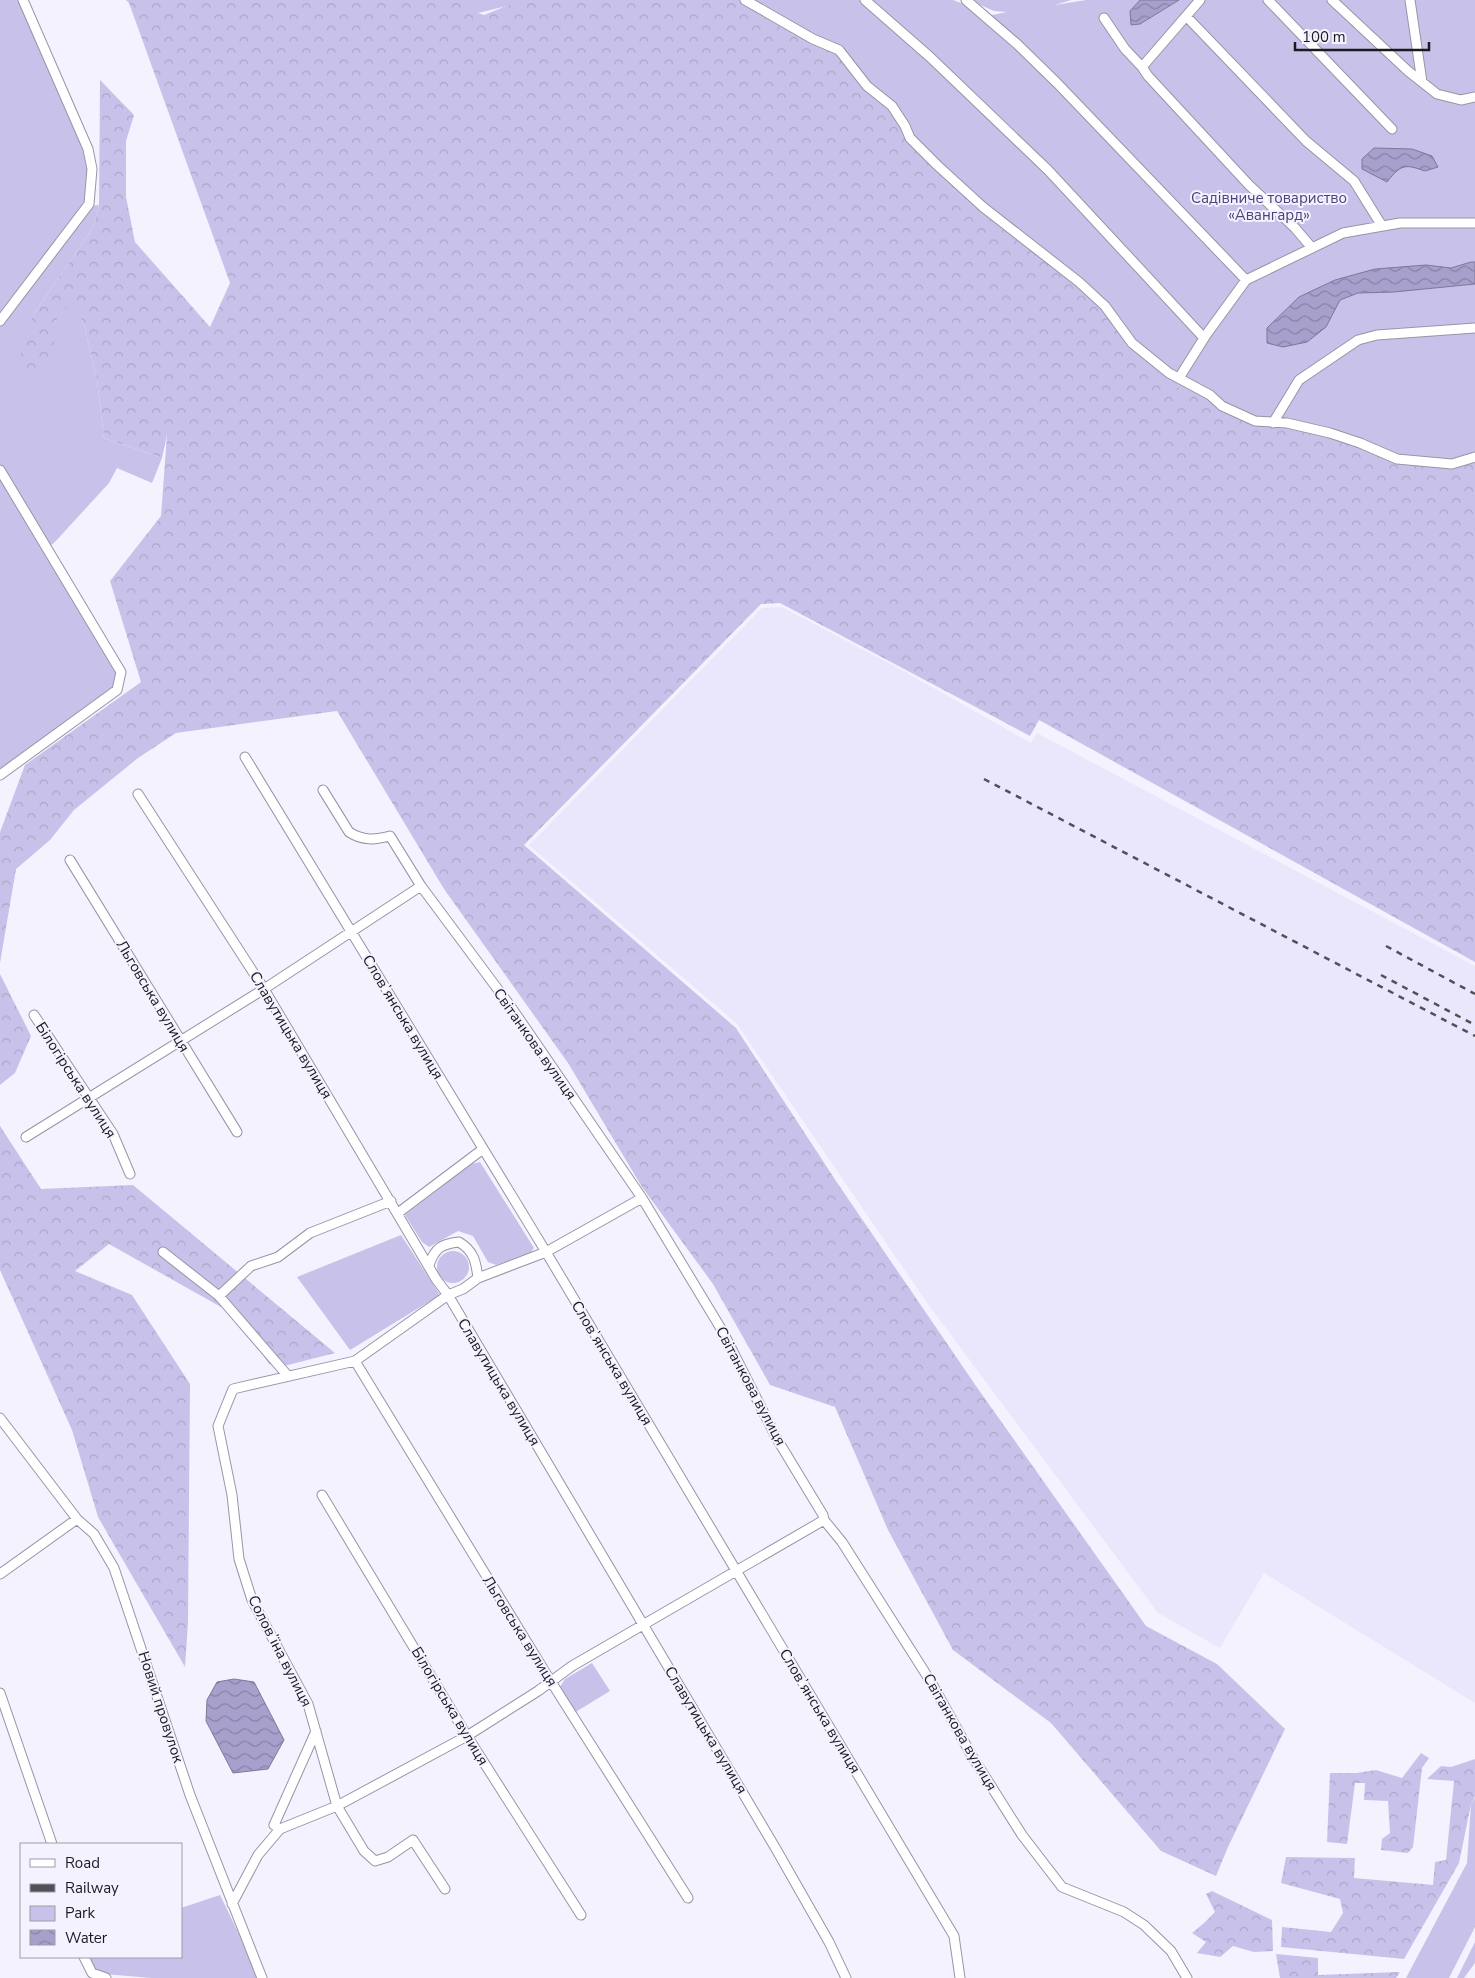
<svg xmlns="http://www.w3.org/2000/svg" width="1475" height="1978" viewBox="0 0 1475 1978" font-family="'Nunito Sans',sans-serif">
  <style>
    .built { fill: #eae7fc }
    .green { fill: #c8c2ea }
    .forest { fill: url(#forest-crowns) }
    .water { fill: url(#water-waves); stroke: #7d7899 }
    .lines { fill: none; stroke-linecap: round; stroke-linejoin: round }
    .minor-casing { stroke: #9794a6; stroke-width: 11 }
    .minor { stroke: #fff; stroke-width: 9 }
    .rail { stroke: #515058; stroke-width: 2.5; stroke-dasharray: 6 6; stroke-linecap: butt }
    .labels { text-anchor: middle; stroke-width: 4; stroke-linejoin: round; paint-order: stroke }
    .park-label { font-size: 15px; fill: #4e417b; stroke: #f3f2fe }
    .street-label { font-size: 15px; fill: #1b1a21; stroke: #f3f2fe }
  </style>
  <defs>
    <pattern id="forest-crowns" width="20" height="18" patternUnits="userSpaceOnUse" patternTransform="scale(1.25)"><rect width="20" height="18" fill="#c8c2ea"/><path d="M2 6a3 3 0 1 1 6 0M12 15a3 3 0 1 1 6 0" fill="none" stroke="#aba6c8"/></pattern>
    <pattern id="water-waves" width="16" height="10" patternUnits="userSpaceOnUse" patternTransform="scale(1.25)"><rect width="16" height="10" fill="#a7a0cd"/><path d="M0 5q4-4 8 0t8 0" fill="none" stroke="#8782a6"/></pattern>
  </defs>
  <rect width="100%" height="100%" fill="#f3f2fe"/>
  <path class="built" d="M782 607 898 668 1031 743 1037 733 1475 966V1703L1264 1573 1220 1648 1158 1613 925 1300 737 1024 529 845 762 608Z"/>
  <path class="green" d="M0 0H22L91 168 88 203 0 319Z
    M474 0H532L478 13Z
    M695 0H953L992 15 1007 12 994 11 969 0H1071L1055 5 1086 0H1475V467L1446 473 1270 432 1153 381Z
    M99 205 93 228 33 315 53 324 71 302 84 324 97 380 104 438 162 458 152 483 117 468 109 483 54 543 48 547 0 466V324L90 206Z
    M0 474 118 672 115 687 0 770Z
    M480 1162 534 1248 529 1255 496 1265 488 1262 473 1236 458 1231 429 1247 422 1242 405 1215 472 1164Z
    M401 1235 440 1295 350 1350 297 1277Z
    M437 1267a16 16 0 1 1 32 0a16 16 0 1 1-32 0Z
    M592 1663 610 1691 574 1713 560 1687 565 1679Z
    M1475 1798V1927L1449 1978H1406L1467 1863 1471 1804Z
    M220 1895 252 1961 257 1978H151L105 1974 94 1969 90 1957H181V1908Z
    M1475 1942V1963L1464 1978H1457Z"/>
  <path class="forest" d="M126 0H476L478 13 484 15 521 0H740L790 34 852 58 900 127 1112 305 1153 376 1253 424 1317 433 1398 462 1475 460V962L1039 720 1030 736 780 603 761 604 524 845 736 1028 838 1184 976 1386 1146 1626 1217 1664 1285 1729 1228 1847 1216 1876 1161 1851 1051 1723 953 1650 888 1530 835 1407 770 1385 713 1284 642 1187 568 1063 444 889 337 711 176 733 138 758 74 810 50 840 16 869 0 963V832L25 765 141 682 110 581 161 516 167 435 162 458 104 438 97 380 84 324 71 303 53 324 55 361 33 381 15 371 33 315 93 228 99 205 100 80 134 115 126 141V197L135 242 210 327 230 283 129 3Z
    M0 974 31 1036 15 1073 0 1085Z
    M0 1126 41 1189 133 1185 335 1353 280 1367 269 1364 237 1316 109 1244 75 1271 132 1295 190 1384 188 1622 185 1667 98 1517 72 1430 0 1270Z
    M1421 1753 1429 1758 1422 1768 1413 1847 1408 1853 1381 1850 1382 1839 1390 1833 1388 1801 1364 1800 1365 1783H1355L1347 1844 1327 1842 1330 1773H1356L1376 1770 1402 1778Z
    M1475 1759V1797L1471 1804 1459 1863 1404 1959 1281 1947 1282 1927 1331 1932 1343 1913 1340 1899 1281 1883 1286 1857 1355 1858 1354 1878 1433 1885 1435 1862 1446 1860 1454 1781 1427 1779 1441 1766 1451 1767Z
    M1212 1891 1272 1920 1273 1951 1254 1952 1233 1946 1220 1957 1197 1953 1206 1942 1192 1933 1203 1924 1215 1912 1206 1894Z
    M1276 1954 1318 1958V1975L1400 1972 1396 1978H1280Z"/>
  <path class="water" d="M1140 0H1179L1140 24 1131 25 1130 11Z
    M1374 148 1412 149 1432 156 1438 167 1425 171C1405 164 1401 164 1387 182L1362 169V159Z
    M1471 262H1475V284L1394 292 1358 293 1340 300 1326 327 1307 342 1283 347 1267 343V328L1299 297 1335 280 1375 269 1426 265 1451 268Z
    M234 1679 254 1682 284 1740 268 1769 233 1773 206 1721 207 1700 217 1682Z"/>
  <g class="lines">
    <g class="minor-casing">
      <path id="minor" d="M745 0 813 39 839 50 867 86 892 106 905 126 910 138 937 165 983 207 1079 282 1105 306 1132 343 1169 373 1210 395 1222 406 1255 421 1287 423 1330 433 1360 443 1397 459 1452 464 1475 457
        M865 0 930 57 1048 170 1204 338
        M966 0 1017 44 1057 83 1246 280
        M1200 0 1142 67 1148 76 1249 185 1295 228 1312 248
        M1268 0 1392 129
        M1332 0 1408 71 1437 94 1461 100 1475 97
        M1410 0 1422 82
        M1186 16 1306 141 1354 181 1382 226
        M1104 18 1125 49 1142 67
        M0 321 89 204 92 169 88 149 23 0
        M1179 378 1206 335 1246 280 1343 233 1400 223H1475
        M1273 423 1299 380 1358 340 1377 335 1475 328
        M0 470 121 672 117 690 0 775
        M245 757 546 1252 954 1936 960 1978
        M323 790 349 832C363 841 375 840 390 836L421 886 511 1007 642 1198 723 1332 777 1439 823 1515 824 1520 842 1542 931 1682 972 1756 1022 1835 1062 1887 1124 1912 1144 1925 1171 1951 1187 1978
        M138 794 264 989 436 1279 448 1295 776 1849 829 1942 846 1978
        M70 860 237 1132
        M34 1015 113 1134 130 1174
        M26 1137 264 989 421 886
        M398 1213 483 1149
        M163 1252 219 1296 288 1376
        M429 1265C435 1248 441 1244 459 1242 474 1251 476 1262 478 1278
        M219 1296 251 1266 278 1257 310 1233 391 1201
        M355 1361 550 1680 688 1898
        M0 1418 77 1519 94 1534 114 1568 190 1795 262 1978
        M322 1495 467 1736 581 1915
        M0 1574 77 1519
        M0 1693 52 1844
        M280 1829 274 1825 316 1731
        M445 1889 413 1840 388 1857 375 1861 364 1851 337 1806 308 1704 252 1600 239 1559 232 1495 218 1426 233 1389 355 1361 448 1295 463 1289 478 1278 546 1252 642 1198
        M232 1904 258 1855 280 1829 337 1806 467 1736 538 1691 572 1666 824 1520
        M84 1957 92 1973 106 1978"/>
    </g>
    <use href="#minor" class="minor"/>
    <path class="rail" d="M984 779 1475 1036
      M1386 946 1475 994
      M1381 975 1475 1025"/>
  </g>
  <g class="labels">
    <g class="park-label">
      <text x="1269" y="203">Садівниче товариство<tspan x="1269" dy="17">«Авангард»</tspan></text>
    </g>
    <g class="street-label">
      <text transform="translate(153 996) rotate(59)" y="5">Льговська вулиця</text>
      <text transform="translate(403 1017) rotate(59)" y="5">Словʼянська вулиця</text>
      <text transform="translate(291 1035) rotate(59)" y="5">Славутицька вулиця</text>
      <text transform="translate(535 1044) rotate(55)" y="5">Світанкова вулиця</text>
      <text transform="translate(76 1080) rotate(57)" y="5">Білогірська вулиця</text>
      <text transform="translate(612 1363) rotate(59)" y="5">Словʼянська вулиця</text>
      <text transform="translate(499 1382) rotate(59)" y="5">Славутицька вулиця</text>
      <text transform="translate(751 1386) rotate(62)" y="5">Світанкова вулиця</text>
      <text transform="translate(520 1631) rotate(58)" y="5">Льговська вулиця</text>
      <text transform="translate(280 1651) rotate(63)" y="5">Соловʼїна вулиця</text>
      <text transform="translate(450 1706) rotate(59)" y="5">Білогірська вулиця</text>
      <text transform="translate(161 1707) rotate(72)" y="5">Новий провулок</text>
      <text transform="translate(820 1711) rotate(59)" y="5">Словʼянська вулиця</text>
      <text transform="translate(706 1730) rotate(59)" y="5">Славутицька вулиця</text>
      <text transform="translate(960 1732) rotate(60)" y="5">Світанкова вулиця</text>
    </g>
  </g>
  <rect x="20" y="1843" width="162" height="115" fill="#f3f2fe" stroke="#9d9ca6"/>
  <rect x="30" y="1859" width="25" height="8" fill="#ffffff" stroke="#9d9ca6"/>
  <text x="65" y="1868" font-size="15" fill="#1b1a21">Road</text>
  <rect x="30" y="1884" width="25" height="8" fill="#515058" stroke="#9d9ca6"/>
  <text x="65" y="1893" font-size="15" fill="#1b1a21">Railway</text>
  <rect x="30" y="1906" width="25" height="15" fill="#c8c2ea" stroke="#9d9ca6"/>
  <text x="65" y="1918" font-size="15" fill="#1b1a21">Park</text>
  <rect x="30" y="1930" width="25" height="15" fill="url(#water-waves)" stroke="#9d9ca6"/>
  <text x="65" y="1943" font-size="15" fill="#1b1a21">Water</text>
  <path d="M1295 42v8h134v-8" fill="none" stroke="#1b1a21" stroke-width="2.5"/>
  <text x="1302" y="42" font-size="15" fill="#1b1a21" stroke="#f3f2fe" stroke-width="4" paint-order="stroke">100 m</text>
</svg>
